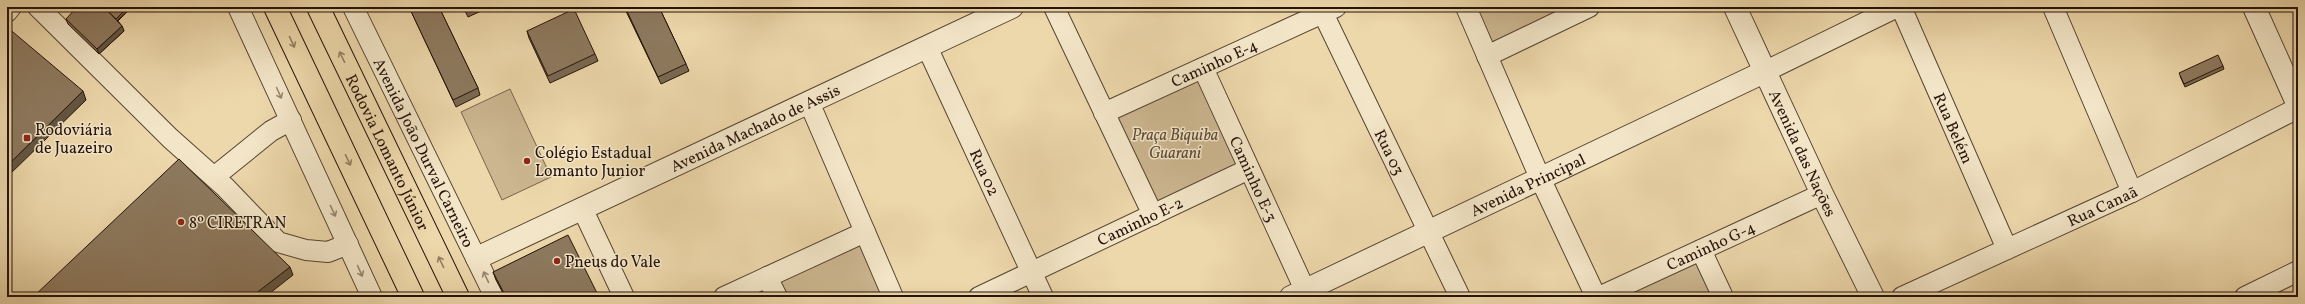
<svg xmlns="http://www.w3.org/2000/svg" width="2305" height="304" viewBox="0 0 2305 304" font-family="Vollkorn,serif">
  <style>
    .green { fill: #cbb690; stroke: #78644d }
    .lines { fill: none; stroke-linecap: round; stroke-linejoin: round }
    .minor-casing { stroke: #564432; stroke-width: 22 }
    .tertiary-casing { stroke: #564432; stroke-width: 24 }
    .trunk-casing { stroke: #24120a; stroke-width: 24 }
    .minor { stroke: #f3e6c8; stroke-width: 20 }
    .tertiary { stroke: #f3e6c8; stroke-width: 22 }
    .trunk { stroke: #edd8ab; stroke-width: 22 }
    .wall { fill: #796851; stroke: #24120a }
    .shaded-wall { fill: #635542; stroke: #24120a }
    .building { fill: #8d795e; stroke: #24120a }
    .oneway { stroke: #937f63 }
    .oneway2 { stroke: #968772 }
    .poi-dot { fill: #8f2418; stroke: #f3e6c8; stroke-width: 1.5 }
    .labels { text-anchor: middle; stroke-width: 3; stroke-linejoin: round; paint-order: stroke }
    .street-label { font-size: 16px; fill: #24120a; stroke: #f3e6c8 }
    .poi-label { font-size: 16px; fill: #24120a; stroke: #f3e6c8; text-anchor: start }
    .park-label { font-size: 16px; font-style: italic; fill: #5e4b39; stroke: #f3e6c8 }
  </style>
  <rect width="100%" height="100%" fill="#edd8ab"/>
  <filter id="stains"><feTurbulence type="fractalNoise" baseFrequency=".005" numOctaves="4"/><feColorMatrix values="0 0 0 0 .2 0 0 0 0 .09 0 0 0 0 .02 0 0 0 .5 -.17"/></filter>
  <radialGradient id="worn" r=".72"><stop offset=".6" stop-color="#630" stop-opacity="0"/><stop offset="1" stop-color="#630" stop-opacity=".3"/></radialGradient>
  <path class="green" d="M1472 7H1580L1491 47Z
    M1199 78 1241 166 1152 208 1110 121Z
    M510 89 551 177 502 200 461 112Z
    M859 242 884 297H783L775 280Z
    M1702 261 1719 297H1623Z"/>
  <g class="lines">
    <g class="minor-casing">
      <g id="minor">
        <path d="M38 7 170 138 225 187 278 242 306 250 328 252 348 244"/>
        <path d="M238 7 372 297"/>
        <path id="s1" d="M353 7 495 297"/>
        <path d="M1054 7 1153 215"/>
        <path id="s2" d="M1320 7 1460 297"/>
        <path d="M1466 7 1540 178 1596 297"/>
        <path id="s3" d="M1901 7 2007 249"/>
        <path d="M2053 7 2132 192"/>
        <path d="M7 12 11 7"/>
        <path id="s4" d="M927 47 1043 297"/>
        <path d="M1487 56 1589 7"/>
        <path id="s5" d="M1203 68 1305 290"/>
        <path d="M1764 72 1897 7"/>
        <path d="M809 102 893 297"/>
        <path id="s6" d="M1104 113 1336 7"/>
        <path d="M214 177 271 131 291 120"/>
        <path d="M582 208 624 297"/>
        <path d="M1701 250 1723 297"/>
        <path d="M767 277 777 297"/>
        <path d="M724 297 865 232"/>
        <path id="s7" d="M979 297 1249 169"/>
        <path id="s8" d="M1599 297 1822 194"/>
        <path id="s9" d="M1902 297 2132 192 2298 108"/>
        <path d="M2245 297 2298 271"/>
      </g>
    </g>
    <g class="tertiary-casing">
      <g id="tertiary">
        <path id="s10" d="M1735 7 1822 194 1873 297"/>
        <path d="M2254 7 2298 105"/>
        <path id="s11" d="M477 258 1012 7"/>
        <path id="s12" d="M1291 297 1764 72"/>
      </g>
    </g>
    <g class="trunk-casing">
      <g id="trunk">
        <path d="M275 7 413 297"/>
        <path id="s13" d="M318 7 458 297"/>
      </g>
    </g>
    <use href="#minor" class="minor"/>
    <use href="#tertiary" class="tertiary"/>
    <use href="#trunk" class="trunk"/>
  </g>
  <path class="wall" d="M132 7 118 21 122 26 124 31 99 54 68 24 66 19Z
    M409 7H439L478 88 480 95 456 107Z
    M463 7H490L468 17Z
    M624 7H659L686 64 689 71 661 84Z
    M527 31 595 54 598 61 550 83 529 38Z
    M2223 66 2224 69 2185 87 2180 76Z
    M493 272 599 297H505L496 280Z"/>
  <path class="shaded-wall" d="M128 7H132L116 22 115 19Z
    M122 26 124 31 99 54 97 49Z
    M83 91 86 100 7 177V166Z
    M290 267 293 275 265 297H251Z"/>
  <path class="building" d="M77 7H104L122 26 97 49 66 19Z
    M104 7H128L116 19Z
    M409 7H439L478 88 453 100Z
    M463 7H472L465 10Z
    M625 7H659L686 64 658 77Z
    M574 9 595 54 548 76 527 31Z
    M7 27 83 91 7 166Z
    M2218 55 2223 66 2184 84 2179 73Z
    M179 159 290 267 251 297H33Z
    M568 235 599 297H506L493 272Z
    M1434 293 1435 297H1425Z"/>
  <defs><path id="oneway-shaft" d="M-6 0H5M1.5-3L5.5 0L1.5 3" fill="none" stroke-width="1.6" stroke-linecap="round" stroke-linejoin="round"/></defs>
  <g class="oneway">
    <use href="#oneway-shaft" transform="translate(292 42) rotate(65)"/>
    <use href="#oneway-shaft" transform="translate(342 57) rotate(-116)"/>
    <use href="#oneway-shaft" transform="translate(348 160) rotate(64)"/>
    <use href="#oneway-shaft" transform="translate(441 262) rotate(-116)"/>
  </g>
  <g class="oneway2">
    <use href="#oneway-shaft" transform="translate(279 93) rotate(66)"/>
    <use href="#oneway-shaft" transform="translate(333 211) rotate(65)"/>
    <use href="#oneway-shaft" transform="translate(360 271) rotate(66)"/>
    <use href="#oneway-shaft" transform="translate(486 277) rotate(-115)"/>
  </g>
  <g class="poi-dot">
    <rect x="23" y="134" width="8" height="8" rx="2"/>
    <circle cx="527" cy="161" r="4"/>
    <circle cx="181" cy="222" r="4"/>
    <circle cx="557" cy="261" r="4"/>
  </g>
  <g class="labels">
    <g class="street-label">
      <text dy="6" stroke="none"><textPath href="#s6" startOffset="121">Caminho E-4</textPath></text>
      <text dy="6" stroke="none"><textPath href="#s11" startOffset="307">Avenida Machado de Assis</textPath></text>
      <text dy="6" stroke="none"><textPath href="#s3" startOffset="132">Rua Belém</textPath></text>
      <text dy="6" stroke="none"><textPath href="#s13" startOffset="161">Rodovia Lomanto Júnior</textPath></text>
      <text dy="6" stroke="none"><textPath href="#s1" startOffset="162">Avenida João Durval Carneiro</textPath></text>
      <text dy="6" stroke="none"><textPath href="#s2" startOffset="161">Rua 03</textPath></text>
      <text dy="6" stroke="none"><textPath href="#s10" startOffset="161">Avenida das Nações</textPath></text>
      <text dy="6" stroke="none"><textPath href="#s4" startOffset="138">Rua 02</textPath></text>
      <text dy="6" stroke="none"><textPath href="#s5" startOffset="122">Caminho E-3</textPath></text>
      <text dy="6" stroke="none"><textPath href="#s12" startOffset="262">Avenida Principal</textPath></text>
      <text dy="6" stroke="none"><textPath href="#s9" startOffset="220">Rua Canaã</textPath></text>
      <text dy="6" stroke="none"><textPath href="#s7" startOffset="178">Caminho E-2</textPath></text>
      <text dy="6" stroke="none"><textPath href="#s8" startOffset="123">Caminho G-4</textPath></text>
    </g>
    <g class="poi-label">
      <text x="35" y="135">Rodoviária<tspan x="35" dy="18">de Juazeiro</tspan></text>
      <text x="535" y="158">Colégio Estadual<tspan x="535" dy="18">Lomanto Junior</tspan></text>
      <text x="189" y="228">8º CIRETRAN</text>
      <text x="565" y="267">Pneus do Vale</text>
    </g>
    <g class="park-label">
      <text x="1175" y="140">Praça Biquiba<tspan x="1175" dy="18">Guarani</tspan></text>
    </g>
  </g>
  <rect width="2305" height="304" fill="none" stroke="#edd8ab" stroke-width="24"/>
  <rect x="8" y="8" width="2289" height="288" fill="none" stroke="#24120a" stroke-width="2"/>
  <rect x="12" y="12" width="2281" height="280" fill="none" stroke="#24120a"/>
  <rect width="100%" height="100%" filter="url(#stains)"/>
  <rect width="100%" height="100%" fill="url(#worn)"/>
</svg>
